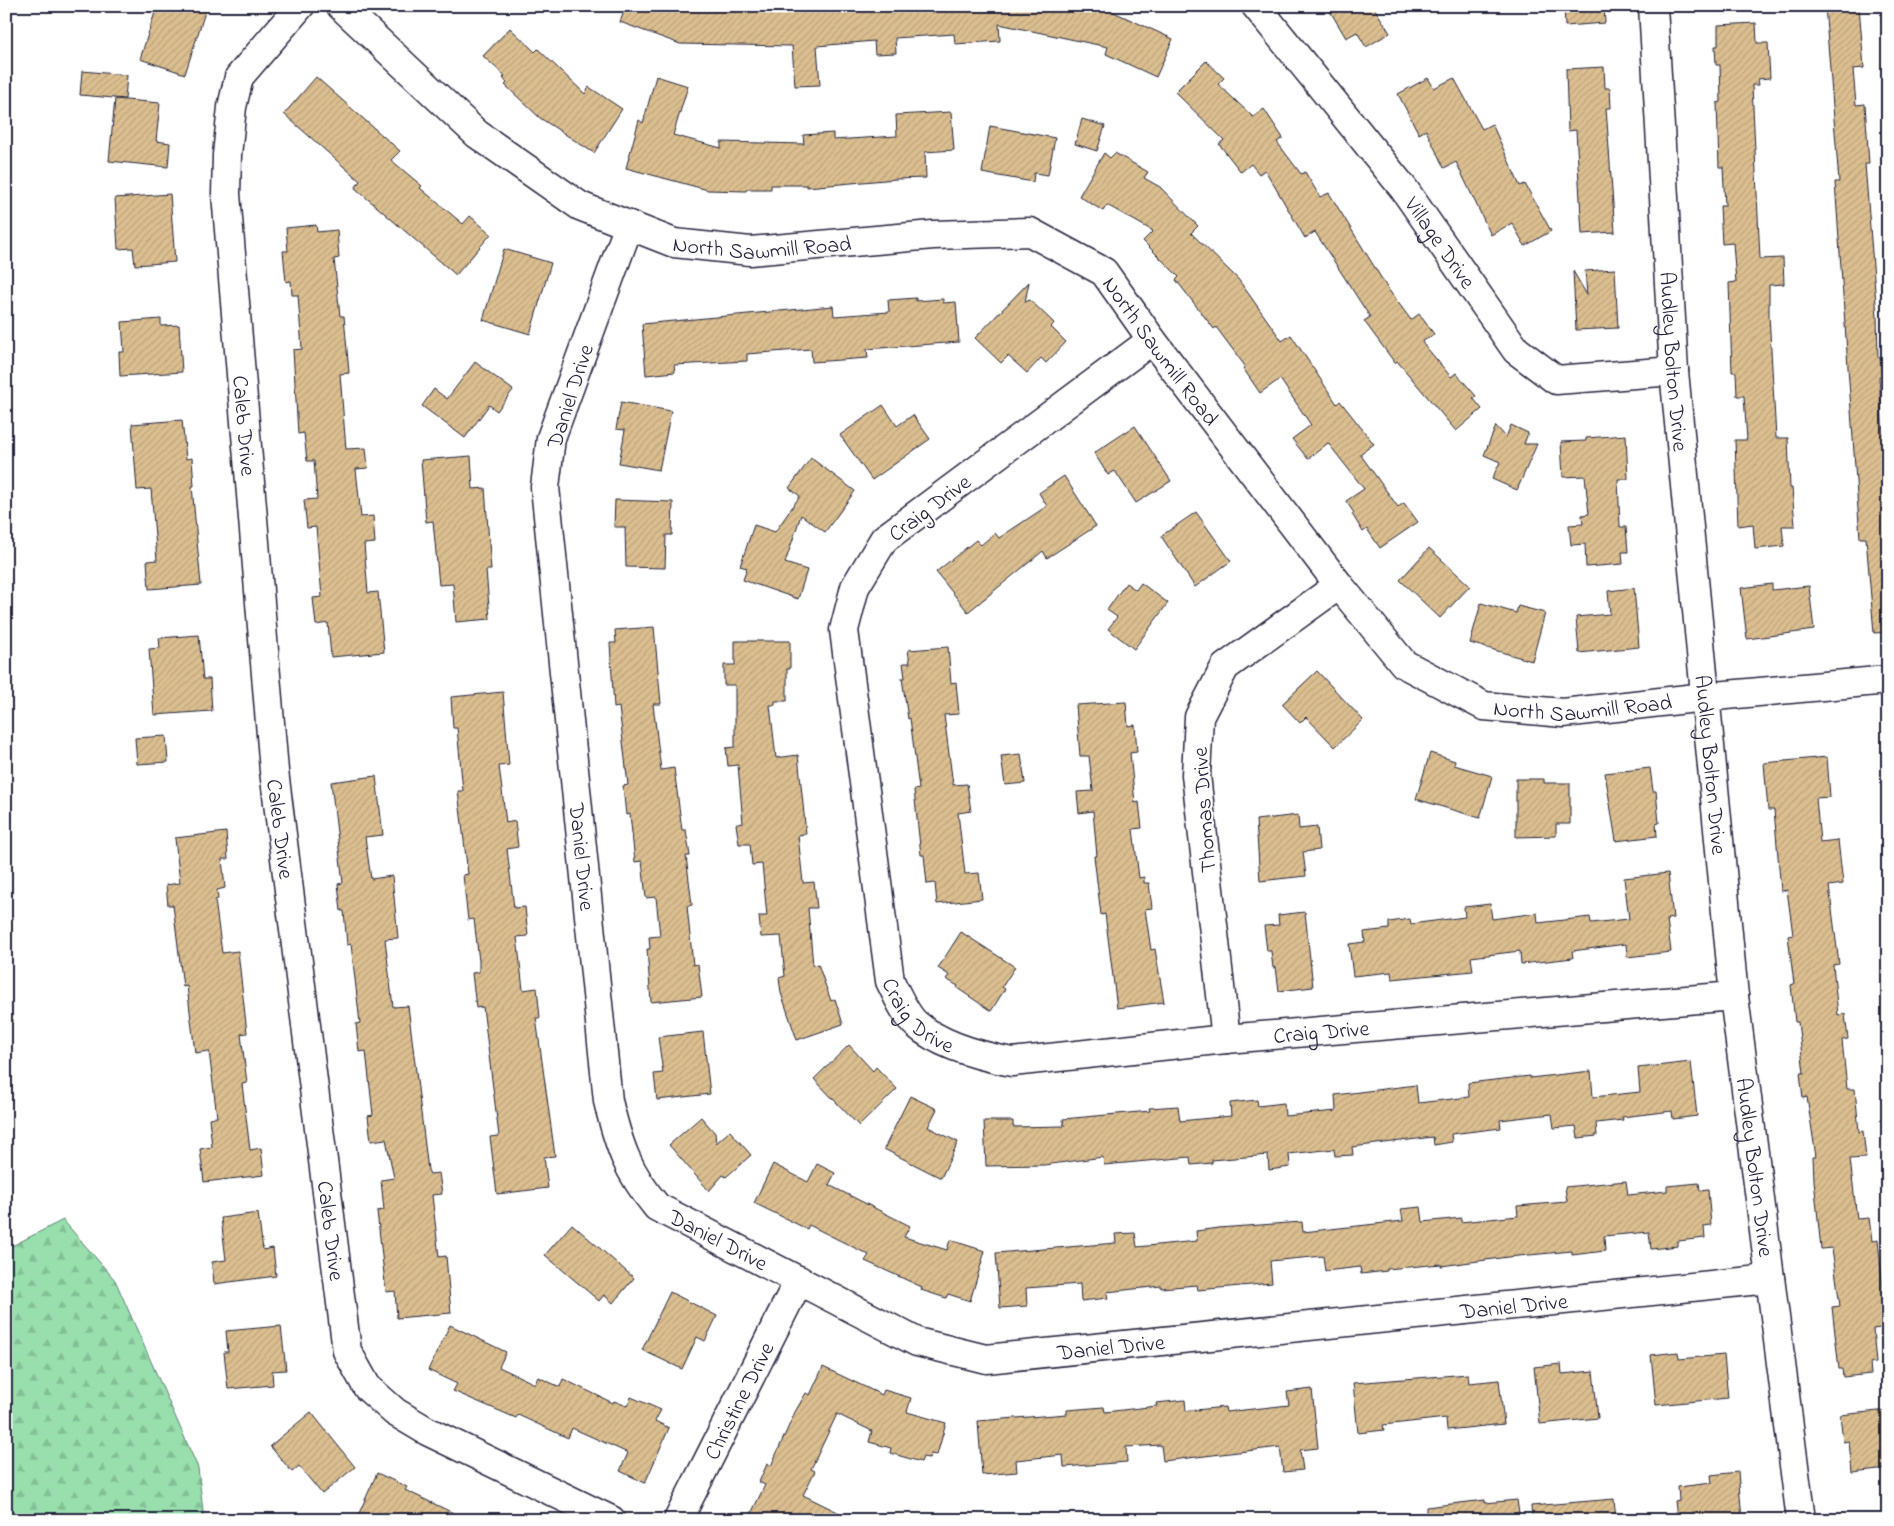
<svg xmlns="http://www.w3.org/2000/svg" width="1894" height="1526" viewBox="0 0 1894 1526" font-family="'Indie Flower',sans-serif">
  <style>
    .forest { fill: url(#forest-firs); stroke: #5d8074 }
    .building { fill: url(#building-hatch); stroke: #22223b }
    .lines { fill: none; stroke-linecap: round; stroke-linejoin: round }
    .minor-casing { stroke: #22223b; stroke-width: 31 }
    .minor { stroke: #fff; stroke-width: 28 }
    .labels { text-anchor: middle; stroke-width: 4; stroke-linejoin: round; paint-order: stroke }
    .street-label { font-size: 22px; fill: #22223b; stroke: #fff }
  </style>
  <defs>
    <pattern id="forest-firs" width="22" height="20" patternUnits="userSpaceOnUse" patternTransform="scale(1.25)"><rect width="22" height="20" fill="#98dfad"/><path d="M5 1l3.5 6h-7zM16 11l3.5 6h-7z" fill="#83bf96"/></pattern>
    <pattern id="building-hatch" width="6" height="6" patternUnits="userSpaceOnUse" patternTransform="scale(1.25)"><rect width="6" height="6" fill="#dcbf90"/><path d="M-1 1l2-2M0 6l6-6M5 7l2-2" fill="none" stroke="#bca47d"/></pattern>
  </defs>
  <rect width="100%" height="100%" fill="#fff"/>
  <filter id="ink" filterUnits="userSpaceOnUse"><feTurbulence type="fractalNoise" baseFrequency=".02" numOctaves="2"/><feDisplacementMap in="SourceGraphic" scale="10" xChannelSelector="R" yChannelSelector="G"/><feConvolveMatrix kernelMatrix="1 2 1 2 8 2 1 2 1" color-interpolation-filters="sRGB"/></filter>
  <g filter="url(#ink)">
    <path class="forest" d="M63 1220 115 1280 198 1468 204 1520H6V1249Z"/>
    <path class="building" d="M157 6H196L206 9 185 74 140 59Z
      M626 6 777 9V13L824 8 823 6H1095L1107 9 1173 39 1156 77 1106 54 1108 47 999 24 1000 41 955 44 954 34 895 38 896 53 875 54 874 41 817 46 820 85 795 86 792 46 680 44 620 22Z
      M1327 6H1373L1390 33 1366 47 1357 32 1346 38Z
      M1564 6H1604L1605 23 1565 26Z
      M1825 6H1859L1864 68 1853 69 1856 105 1865 104 1869 164H1865L1877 316 1878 357H1880L1882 376H1879L1883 435 1886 434 1888 459V632L1874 633 1866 538H1860L1835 182H1839Z
      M1756 23 1757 43H1768L1770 78 1758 79 1759 85H1752L1760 259 1783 258 1784 284 1769 285V315L1776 438H1788L1790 488H1792L1795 526H1782L1784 546 1755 549 1753 524 1738 526 1735 440H1747L1744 396H1737L1736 372H1732L1729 283 1736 282 1733 243 1722 244 1720 206H1725L1723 167H1719L1717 103 1721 102 1720 65H1716L1715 46H1718V25Z
      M510 28 535 52 538 49 585 94 589 87 622 109 594 153 540 118 505 85 507 83 503 78 505 76 483 56Z
      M1206 61 1224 78 1218 84 1253 117 1264 109 1283 138 1277 142 1301 174 1305 172 1320 197 1329 193 1388 289 1411 320 1419 314 1434 334 1422 342 1451 377 1456 373 1476 396 1473 398 1482 409 1456 431 1397 361 1395 363 1364 321 1370 317 1315 232 1305 238 1265 170 1259 174 1251 164 1241 172 1219 144 1224 140 1175 92Z
      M1604 67 1605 88H1610L1611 108H1606L1615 232 1582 234 1576 130 1568 131 1566 69Z
      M82 71 127 75 125 99 80 95Z
      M656 76 688 86 673 135 721 148V142L804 144 803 135 833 133V140L897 136 896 115 951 112 954 150 925 152 926 178 896 179 807 187V185H771V189H747L746 191 708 190 626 168 639 120 643 123Z
      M316 77 400 151 391 160 422 186 420 188 463 224 470 216 491 234 456 275 355 188 360 181 284 114Z
      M1428 78 1434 88 1454 78 1482 129 1492 124 1520 186 1525 184 1551 231 1525 246 1512 223 1491 235 1456 162 1444 168 1426 130 1419 134 1398 94Z
      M115 99 160 103 156 141 170 143 168 167 109 161Z
      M1082 119 1105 126 1097 151 1075 144Z
      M990 126 1055 138 1048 175 1034 173 1033 182 982 173Z
      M1104 153 1110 158 1115 153 1148 172 1144 178 1160 187 1198 226 1191 233 1238 279 1282 341 1291 335 1337 404 1340 401 1374 444 1360 454 1398 507 1404 503 1418 522 1380 548 1367 529 1363 532 1352 514 1354 513 1346 501 1364 489 1328 443 1308 459 1292 439 1311 425 1280 379 1260 393 1243 368 1245 366 1216 327 1214 329 1176 280 1179 277 1143 241 1153 231 1107 205 1103 211 1079 196Z
      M170 194 175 262 135 265 133 248 118 249 115 198Z
      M316 225 317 232 337 230 339 258 334 259 340 316H344L349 373 340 374 346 449 366 448 368 468 356 469 361 517 373 516 375 543 364 544 368 593 378 592 384 652 331 657 328 623 316 625 313 598 322 597 316 527 307 528 304 500 317 499 314 461H307L304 433 298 434 293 350 302 349 298 295H292L291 281 286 282 283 251H288L286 228Z
      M504 249 551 263 530 334 483 320Z
      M1615 269 1618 328 1576 330 1573 271 1587 295 1585 271Z
      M1029 282 1025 302 1030 300 1054 323 1051 327 1066 342 1046 363 1041 358 1027 373 1008 356 1001 363 975 338Z
      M916 298V301L943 299V303L956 302 959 342 867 349 868 358 812 362 811 349 747 354V361L674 365 675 372 646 375 642 324 833 306 834 316 889 312 888 300Z
      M161 319V326L179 325 182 372 120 376 119 352H124L122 322Z
      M475 362 513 390 497 411 489 405 465 438 422 406 434 389 447 399Z
      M621 402 671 411 659 470 619 463 625 430 616 429Z
      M883 405 897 426 913 415 930 439 872 480 840 435Z
      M182 420 186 459 192 458 194 486H192L201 585 149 589 147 561 157 560 151 489 137 490 132 424Z
      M1511 425 1528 433 1524 444H1537L1517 490 1492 479 1500 462 1484 455 1496 426 1506 437Z
      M1135 426 1171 481 1136 503 1115 471 1108 475 1094 453Z
      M1626 435 1628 479H1618L1620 527H1626L1628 552H1622L1623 564 1586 567 1585 544 1571 545 1569 525 1583 524 1582 515 1589 514 1585 476 1563 477 1561 442 1586 441V438Z
      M471 456 473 489 485 488 491 570H486L490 619 456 622 453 584 439 585 433 521 426 522 421 460Z
      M811 458 855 491 825 532 801 515 785 563 807 570 798 599 743 580 747 568 740 566 754 525 775 532 800 496 789 488Z
      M1064 476 1096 526 1047 558 1043 551 968 612 936 572 976 540 981 545 995 533 999 538 1047 506 1039 493Z
      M615 500 673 502 672 535H666L665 568 626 567 625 527H614Z
      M1196 512 1231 561 1195 587 1161 536Z
      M1429 548 1470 586 1440 618 1400 580Z
      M1126 583 1136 590 1141 583 1168 603 1134 649 1108 629 1117 617 1107 610Z
      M1772 584V590L1809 586 1814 630 1747 639 1741 588Z
      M1634 588 1639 647 1579 653 1576 617 1610 614 1608 591Z
      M1481 603 1516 613 1518 606 1545 613 1532 661 1470 643Z
      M654 627 661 704H653L661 770 674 768 682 830H686L690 856H686L692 905 687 906 693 965 698 964 702 997 651 1002 647 949H650L649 937 660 936 656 897 646 898 642 861 635 862 630 814 626 815 623 786 628 785 619 707 614 708 610 643H616L615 630Z
      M199 635 203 679H210L212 711 154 715 149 649 160 648 159 638Z
      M735 641H790V669H787V701H775V705H770L776 758 798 755 806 834 798 835 803 883 814 882 817 908H808L813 966 818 964 831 1001 835 999 843 1024 797 1040 781 993 779 978 785 976 781 936 761 937 759 916H767L762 864 752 865 750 844H739L736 824 743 823 738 765 728 766 726 748 735 747V685H724V665H735Z
      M948 647 951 683 956 682 959 714 944 715 953 785 967 784 971 811 958 813 965 874 979 873 982 899 937 904 935 883 927 884 924 855H921L914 790 919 789 910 718 908 719 902 678H905L903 663H910L908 650Z
      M1317 671 1363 720 1335 747 1306 717 1300 723 1282 704Z
      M503 692 509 765 499 766 506 823 515 821 518 847 507 849 514 908 525 907 528 936 517 937 523 990 537 988 540 1018H536L555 1156 544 1157 548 1188 497 1194 490 1137 499 1136 483 1007 476 1008 472 973 479 972V961L474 919 468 920 463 875 468 874 458 791H463L457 728H453L451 697Z
      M1126 702 1128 726 1135 725 1137 752 1130 753 1135 803 1139 802 1142 828 1133 829 1139 878 1144 877V883H1149L1152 908 1145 909 1151 950 1155 949 1164 1002 1117 1008 1105 914 1101 915 1094 856H1097L1093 811 1079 813 1077 792 1093 791 1089 756H1080L1076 705Z
      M166 736 168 762 137 764 135 738Z
      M1430 753 1455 761 1454 765 1492 776 1480 818 1416 799Z
      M1021 754 1025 783 1005 785 1001 756Z
      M1827 757 1830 797 1816 798 1820 842 1838 840 1843 884 1829 886 1839 964 1833 965 1838 1015 1845 1014 1848 1039 1842 1040 1847 1089H1855L1859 1132 1863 1131 1866 1158 1850 1159 1857 1219 1869 1218 1872 1241 1878 1240 1887 1327 1873 1329 1876 1363 1870 1364 1871 1374 1843 1377 1842 1369H1839L1832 1307 1840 1306 1832 1248 1821 1249 1814 1180 1813 1157H1816L1807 1097 1803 1098 1800 1073H1804L1798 1022H1795L1791 985 1794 984 1788 936 1793 935 1787 890 1781 891 1774 810H1768L1764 763Z
      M1650 768 1653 791H1656L1659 823 1656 824 1657 836 1616 841 1605 773Z
      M376 776 383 835 365 837 371 879 392 876 398 938 385 939 393 1007 408 1006 428 1170 430 1174 439 1173 442 1194 432 1195 439 1257 446 1256 451 1313 397 1318 395 1291 386 1292 377 1211 384 1210 381 1180 394 1178 386 1139 371 1141 368 1116 373 1115 366 1051 359 1052 356 1024 360 1023 351 944 347 945 344 911H341L338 884 343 883 331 782Z
      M1516 779H1544V783H1570V824H1556V836L1516 837Z
      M1298 815 1299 829 1317 827 1319 850 1303 852 1306 876 1260 881 1256 820Z
      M226 832 228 859H222L225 888 217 890 218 899 215 900 222 953 238 951 247 1033 241 1034 247 1083 242 1084 250 1150 261 1148 264 1175 204 1182 200 1149 212 1147 209 1118 217 1117 209 1051 195 1053 187 986 183 987 173 905H168L166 885 180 883 175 838Z
      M1668 873 1673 918 1667 919 1671 952 1627 957 1626 944 1572 951 1573 958 1521 964 1520 951 1471 957 1473 971 1392 979 1391 972 1353 976 1349 944 1365 942 1364 932 1389 929V922L1410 919 1411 924 1465 917 1464 907 1490 904 1492 919 1537 913 1538 923 1590 917 1591 923 1629 919 1624 878Z
      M1305 912 1313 987 1279 991 1276 967 1273 968 1271 951H1267L1264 926 1279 925 1278 915Z
      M961 932 1015 967 1002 987 1005 989 991 1011 957 988 958 986 946 979 949 975 938 968Z
      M703 1032 710 1094 657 1100 654 1074 663 1073 658 1037Z
      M849 1045 873 1071 876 1067 897 1089 859 1126 814 1079Z
      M1691 1062 1697 1116 1673 1119 1672 1111 1622 1117 1623 1120 1596 1123 1597 1136 1578 1138 1576 1126 1554 1128 1552 1114 1500 1120 1501 1128 1451 1134 1452 1142 1434 1145 1433 1137 1352 1147 1353 1155 1335 1156 1334 1149 1289 1154 1290 1167 1269 1170 1268 1155 1212 1160V1163L1191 1165 1190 1157 1104 1165 1103 1157 1044 1165 986 1166 984 1121H1013V1127L1064 1126 1063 1119 1150 1111 1149 1108 1178 1106 1180 1121 1231 1116 1230 1103 1257 1100 1258 1106 1284 1103 1285 1116 1336 1111 1335 1095 1416 1085 1418 1103 1469 1097 1468 1083 1530 1076V1078L1591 1071 1593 1097 1640 1092 1638 1068Z
      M910 1096 937 1109 928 1127 958 1142 941 1178 884 1149Z
      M701 1117 715 1133 716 1143 730 1131 751 1155 726 1177 723 1175 709 1191 669 1145Z
      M773 1164 808 1182 817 1164 835 1173 829 1185 910 1226 904 1237 947 1250 950 1240 985 1251 970 1301 948 1294 946 1298 921 1290 922 1287 865 1261 869 1255 809 1225 807 1229 754 1203Z
      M1626 1181 1628 1195 1667 1191V1186L1699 1183 1700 1191 1708 1190 1711 1225 1704 1226 1705 1238 1678 1241V1246L1651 1249 1649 1232 1604 1236 1605 1251 1572 1255V1251L1508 1257 1441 1266V1264L1387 1269V1271L1361 1274 1360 1267 1325 1271 1323 1256 1270 1261 1272 1283 1198 1290 1197 1285 1161 1288V1286L1107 1292 1108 1298 1081 1301 1080 1284 1026 1288 1027 1306 1000 1308 996 1253 1116 1243 1115 1234 1135 1233 1137 1247 1197 1241 1196 1231 1218 1228 1302 1222 1303 1232 1403 1221 1401 1209 1421 1207 1423 1222 1461 1218V1222L1518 1216 1517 1206 1567 1202 1565 1187Z
      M258 1213 263 1250 273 1248 276 1276 214 1284 212 1262 226 1260 221 1218Z
      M572 1224 634 1278 613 1303 604 1295 599 1301 545 1255Z
      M670 1292 717 1316 705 1341 697 1337 682 1369 642 1350Z
      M450 1325 506 1352 499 1367 535 1384 538 1377 560 1387 563 1379 613 1403 614 1401 627 1406 631 1397 661 1410 655 1421 669 1428 645 1483 620 1471 628 1453 572 1428 568 1438 518 1415 516 1418 453 1391 457 1384 428 1370Z
      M281 1326 286 1370 272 1371 273 1385 228 1389 224 1352H228L226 1331Z
      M1678 1352 1679 1359 1724 1355 1728 1398 1656 1405 1651 1355Z
      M1561 1364 1562 1374 1593 1371 1598 1418 1540 1424 1534 1367Z
      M823 1367 882 1395 884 1390 911 1398 907 1412 946 1423 937 1455 930 1454 929 1458 923 1457 921 1462 890 1453 891 1448 869 1442 872 1431 837 1414 811 1469 815 1471 803 1495 854 1520H748L765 1485 759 1482 767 1464 771 1466 795 1412 806 1393 810 1395Z
      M1468 1374 1469 1383 1499 1380 1504 1424 1447 1430 1446 1418 1383 1425 1384 1430 1358 1433 1353 1383Z
      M1312 1389 1318 1448 1300 1450 1303 1470 1283 1472 1280 1447 1163 1461 1161 1445 1126 1447 1127 1462 1064 1467 1063 1455 1016 1460 1017 1472 982 1475 978 1421 1067 1414V1410L1104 1407 1105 1412 1157 1406 1156 1403 1185 1400 1186 1411 1225 1407 1226 1412 1289 1405 1287 1392Z
      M1888 1410V1469L1852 1473 1849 1441 1843 1442 1840 1415Z
      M311 1412 355 1467 322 1494 299 1466 292 1472 270 1446Z
      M1738 1472 1742 1520 1677 1518 1675 1501 1679 1500 1678 1487 1712 1483 1711 1475Z
      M377 1473 407 1487 405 1490 468 1520H356Z
      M1614 1499 1616 1520H1532L1531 1506Z
      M1485 1500V1503L1517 1500 1520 1520H1426V1507Z"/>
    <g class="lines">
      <g class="minor-casing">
        <g id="minor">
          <path id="s1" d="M300 6 239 77 232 107 227 155 226 194 274 771 347 1351 367 1387 395 1412 427 1431 611 1520"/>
          <path id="s2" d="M341 6 477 134 580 206 674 243 750 251 933 235 1030 232 1104 272 1152 340 1339 585 1404 664 1484 706 1563 713 1705 697 1888 680"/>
          <path id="s3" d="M1256 6 1404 189 1516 350 1556 380 1674 371"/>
          <path id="s4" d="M1653 6 1674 371 1734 996 1801 1520"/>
          <path id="s5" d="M629 225 551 438 545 487 608 1101C619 1146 627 1171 657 1207L917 1342 986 1359 1770 1279"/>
          <path id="s6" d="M1152 340 884 539 855 587 844 630 890 981C896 993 906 1016 916 1024 941 1046 980 1056 1012 1062L1226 1039 1734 996"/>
          <path d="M1226 1039 1196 775 1199 717 1225 667 1339 585"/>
          <path id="s7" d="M678 1520 799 1280"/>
        </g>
      </g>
      <use href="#minor" class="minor"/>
    </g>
  </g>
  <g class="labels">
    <g class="street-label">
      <text dy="8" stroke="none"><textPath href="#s2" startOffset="502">North Sawmill Road</textPath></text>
      <text dy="8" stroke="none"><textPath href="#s3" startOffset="300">Village Drive</textPath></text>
      <text dy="8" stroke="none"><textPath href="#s2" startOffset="952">North Sawmill Road</textPath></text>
      <text dy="8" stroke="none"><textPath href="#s4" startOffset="356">Audley Bolton Drive</textPath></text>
      <text transform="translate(569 396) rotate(-72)" y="8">Daniel Drive</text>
      <text dy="8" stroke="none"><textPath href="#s1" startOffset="444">Caleb Drive</textPath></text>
      <text transform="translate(929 507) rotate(-37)" y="8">Craig Drive</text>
      <text dy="8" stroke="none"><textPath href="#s2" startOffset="1538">North Sawmill Road</textPath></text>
      <text dy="8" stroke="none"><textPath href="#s4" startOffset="761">Audley Bolton Drive</textPath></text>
      <text transform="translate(1203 810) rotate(-94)" y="8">Thomas Drive</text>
      <text dy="8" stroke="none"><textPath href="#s1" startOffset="849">Caleb Drive</textPath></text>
      <text dy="8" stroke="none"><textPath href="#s5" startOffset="648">Daniel Drive</textPath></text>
      <text dy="8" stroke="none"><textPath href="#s6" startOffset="834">Craig Drive</textPath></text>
      <text dy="8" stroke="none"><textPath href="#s6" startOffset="1254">Craig Drive</textPath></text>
      <text dy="8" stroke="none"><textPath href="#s4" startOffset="1166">Audley Bolton Drive</textPath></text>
      <text dy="8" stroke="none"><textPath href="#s1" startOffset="1254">Caleb Drive</textPath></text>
      <text dy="8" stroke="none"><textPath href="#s5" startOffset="1081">Daniel Drive</textPath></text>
      <text dy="8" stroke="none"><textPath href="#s5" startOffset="1906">Daniel Drive</textPath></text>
      <text dy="8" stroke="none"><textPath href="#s5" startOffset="1501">Daniel Drive</textPath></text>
      <text dy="8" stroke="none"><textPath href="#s7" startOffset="134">Christine Drive</textPath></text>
    </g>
  </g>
  <rect width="1894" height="1526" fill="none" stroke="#fff" stroke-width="25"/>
  <rect x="12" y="12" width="1869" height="1501" fill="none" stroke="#22223b" stroke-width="2" filter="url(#ink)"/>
</svg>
